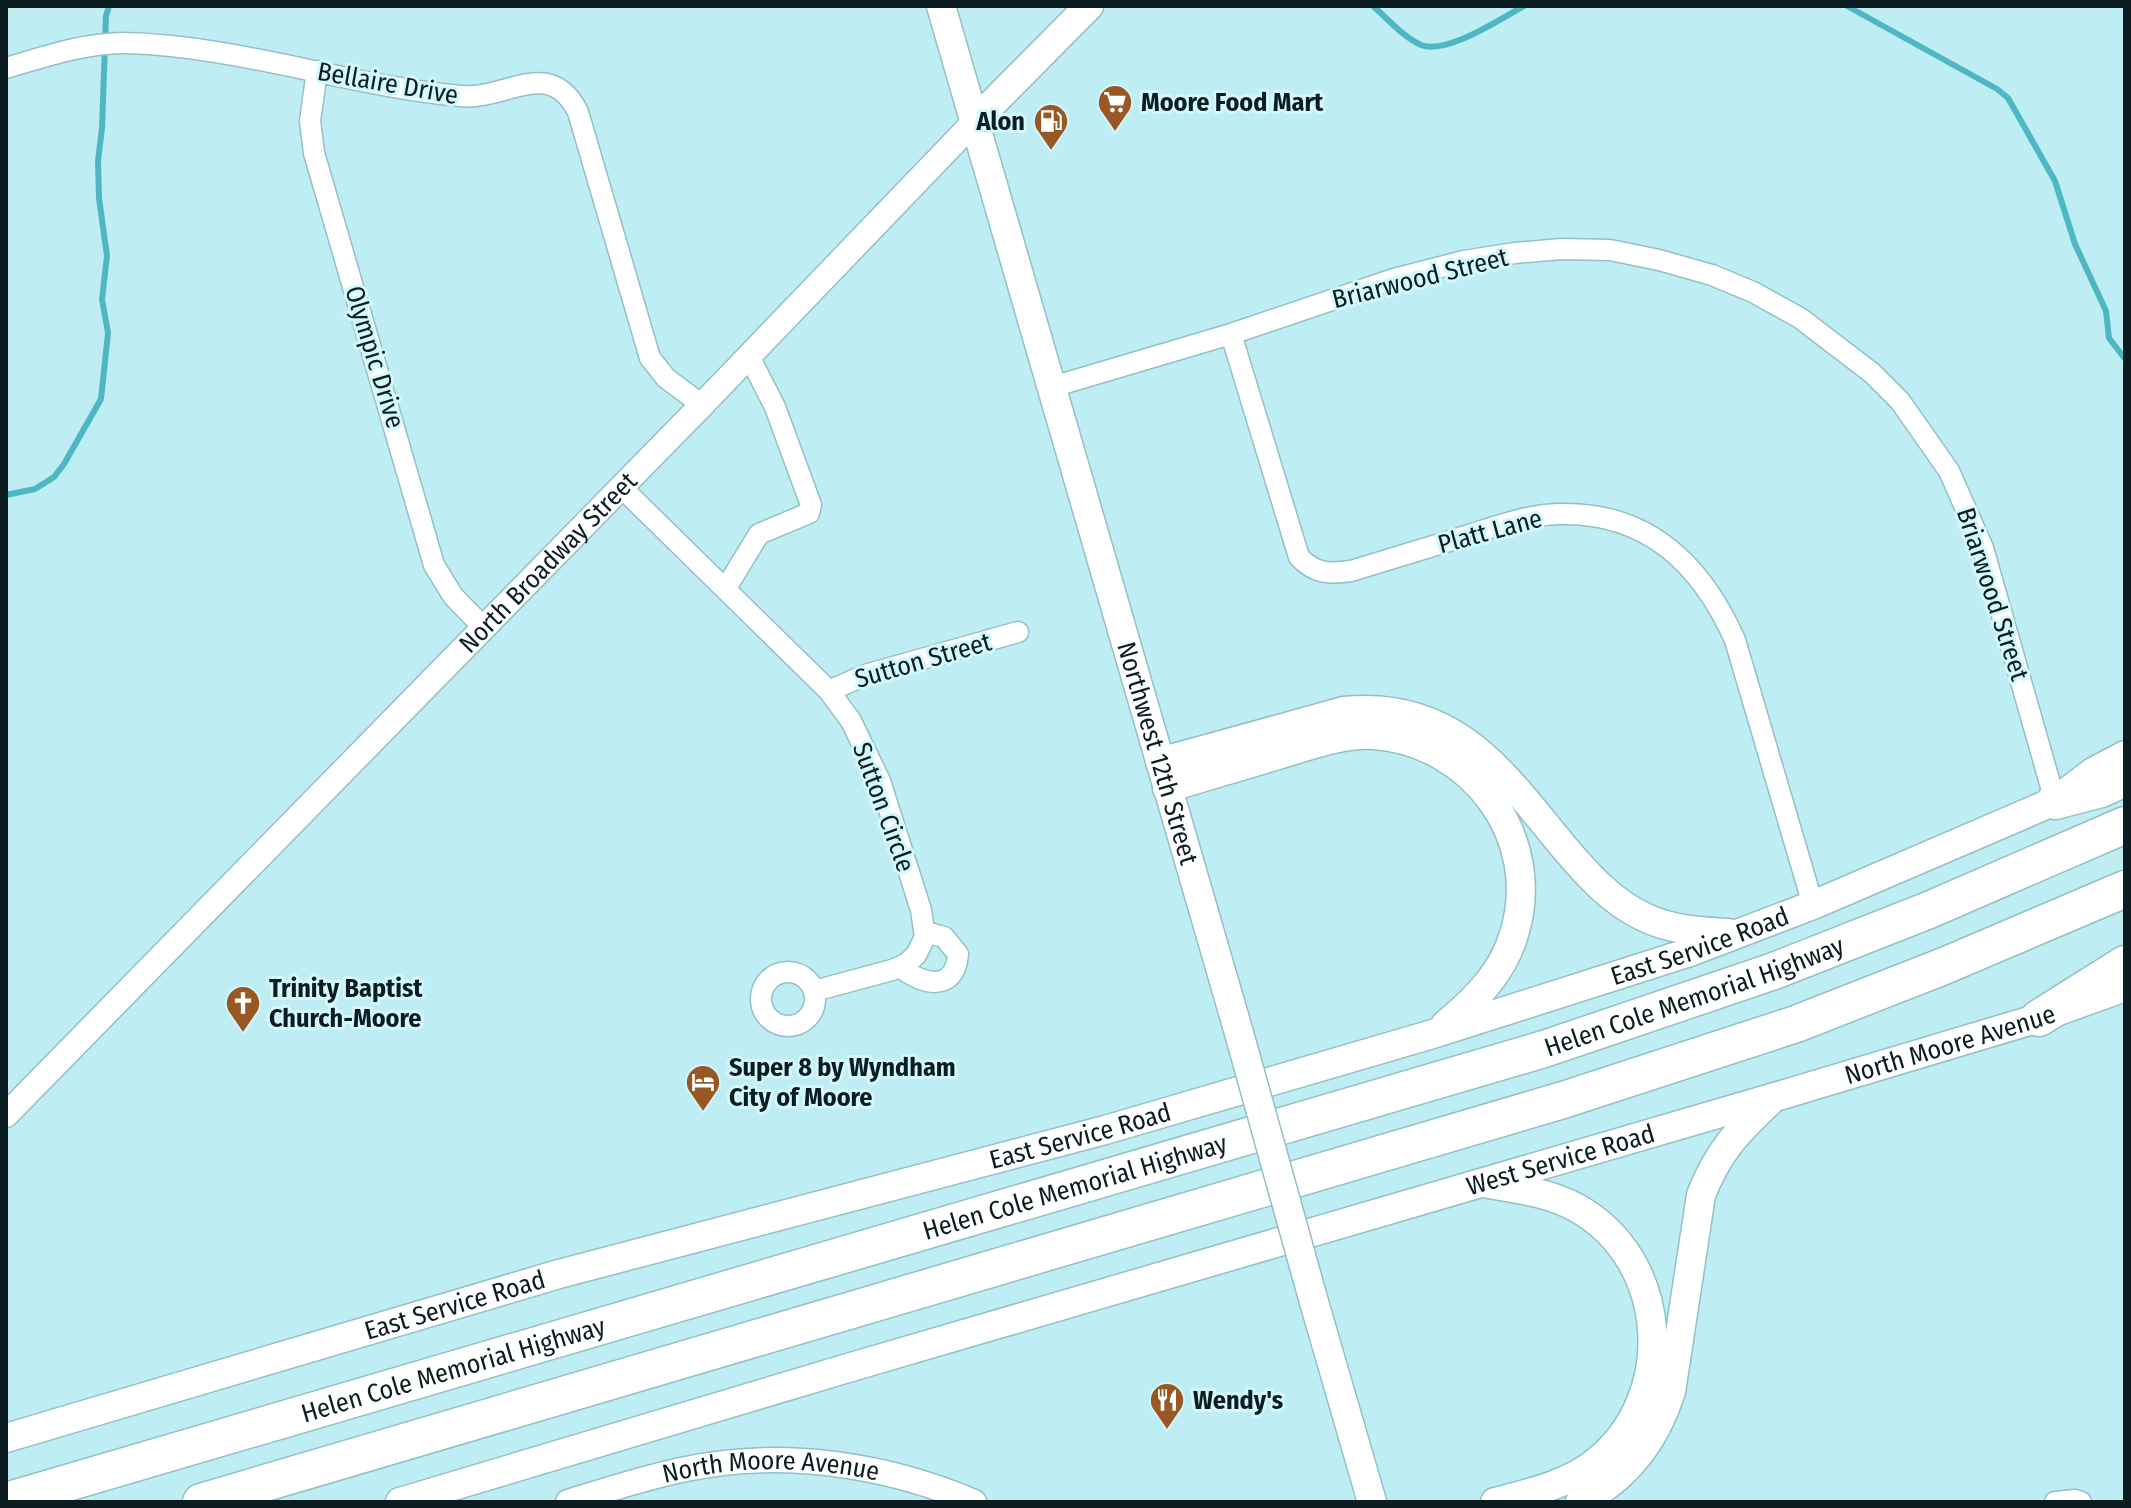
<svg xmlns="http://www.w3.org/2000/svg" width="2131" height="1508" viewBox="0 0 2131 1508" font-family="'Fira Sans Condensed',sans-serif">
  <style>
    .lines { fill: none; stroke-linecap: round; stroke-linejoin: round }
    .stream { stroke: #4fb7c4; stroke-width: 6 }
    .minor-casing { stroke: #93c0c6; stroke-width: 23 }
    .tertiary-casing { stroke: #93c0c6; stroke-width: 27 }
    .secondary-casing { stroke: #93c0c6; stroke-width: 31 }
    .motorway-casing { stroke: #93c0c6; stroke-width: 39 }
    .minor { stroke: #fff; stroke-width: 20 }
    .tertiary { stroke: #fff; stroke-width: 24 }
    .secondary { stroke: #fff; stroke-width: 28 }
    .motorway { stroke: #fff; stroke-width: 36 }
    .secondary-bridge-casing { stroke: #93c0c6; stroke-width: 31; stroke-linecap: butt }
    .secondary-bridge { stroke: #fff; stroke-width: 28 }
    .labels { text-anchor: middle; stroke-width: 6; stroke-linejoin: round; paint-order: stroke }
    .street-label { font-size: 26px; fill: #0b1d20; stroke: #d3f8fd }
    .poi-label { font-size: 26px; font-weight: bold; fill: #0b1d20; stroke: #d3f8fd; text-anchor: start }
  </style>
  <rect width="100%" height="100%" fill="#beedf3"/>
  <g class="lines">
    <path class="stream" d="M1373 6C1388 19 1403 37 1421 45 1447 55 1500 19 1524 6
      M1847 6 1997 89 2008 98 2055 181 2075 244 2106 311 2109 338 2125 359
      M6 495 35 489 54 477 64 464 101 399 108 333 102 299 107 256 99 198 98 161 102 128 106 16 109 6"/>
    <g class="minor-casing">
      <path id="minor" d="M6 68C44 57 84 43 124 43 236 45 349 86 460 96 506 101 549 55 578 112L650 358 666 378 702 405
        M317 71 310 121 314 153 434 565 453 596 483 627
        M1231 334 1299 557C1315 574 1329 574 1351 571 1390 559 1429 547 1469 535 1497 526 1528 515 1558 514 1647 511 1701 564 1735 640L1813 905
        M1052 387 1231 334 1394 279 1464 261 1515 253 1561 249 1610 250 1659 260 1712 275 1753 292 1800 318 1872 373 1900 401 1949 471 1983 548 2055 801
        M620 486 829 691 851 721 880 781 921 910 925 937 916 955 906 964 892 970 814 991
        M726 588 759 534 809 513 811 505 775 407 749 356
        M829 691 865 675 1018 632
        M900 967C922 984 955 994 958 954L944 937 925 932
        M761 999a27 27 0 1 1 54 0a27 27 0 1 1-54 0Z
        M2055 1502 2075 1500 2081 1502"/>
    </g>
    <g class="tertiary-casing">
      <g id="tertiary">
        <path id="s1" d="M6 1115 702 405 975 121"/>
        <path id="s2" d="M568 1502C607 1490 646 1477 686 1469 781 1449 885 1464 974 1502"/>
      </g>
    </g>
    <g class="secondary-casing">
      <g id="secondary">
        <path id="s3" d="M941 6 1239 1033"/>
        <path d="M975 121 1089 6"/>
        <path d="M1160 762 1344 711C1452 700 1501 770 1562 845 1586 873 1610 901 1644 917 1671 930 1698 931 1728 933"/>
        <path d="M1167 788C1204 777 1241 766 1278 755 1308 746 1342 733 1374 735 1472 742 1544 838 1514 934 1503 973 1475 1000 1445 1025"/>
        <path d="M1489 1184C1519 1189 1550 1193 1577 1208 1670 1260 1678 1397 1596 1462 1568 1485 1529 1493 1495 1502"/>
        <path d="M1314 1302 1372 1502"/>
        <path id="s4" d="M6 1438 559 1274 1105 1130 1436 1033 1690 952 1813 905 2055 801 2093 772 2125 755"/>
        <path id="s5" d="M400 1502 858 1365 1775 1097 2039 1018 2125 987"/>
        <path d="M1580 1502C1627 1479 1655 1441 1671 1392L1701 1195C1718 1152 1736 1133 1769 1102"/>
      </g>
    </g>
    <g class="motorway-casing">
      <g id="motorway">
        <path d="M2055 801 2101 789 2125 778"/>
        <path d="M2039 1018 2125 964"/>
        <path id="s6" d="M6 1501 1544 1049 1774 971 1929 910 2125 825"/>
        <path d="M201 1502 1563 1100 1796 1024 1944 966 2125 889"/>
      </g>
    </g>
    <use href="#minor" class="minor"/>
    <use href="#tertiary" class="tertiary"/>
    <use href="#secondary" class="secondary"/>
    <use href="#motorway" class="motorway"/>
    <g class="secondary-bridge-casing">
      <path id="secondary-bridge" d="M1239 1033 1314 1302"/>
    </g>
    <use href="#secondary-bridge" class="secondary-bridge"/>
  </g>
  <defs>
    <g id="supermarket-pin" transform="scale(1.8)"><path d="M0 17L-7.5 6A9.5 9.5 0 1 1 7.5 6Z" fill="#995823" stroke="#d3f8fd"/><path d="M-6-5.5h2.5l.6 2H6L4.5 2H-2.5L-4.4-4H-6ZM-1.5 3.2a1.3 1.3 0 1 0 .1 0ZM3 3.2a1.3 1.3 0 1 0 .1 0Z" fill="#fff"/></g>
    <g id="fuel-pin" transform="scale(1.8)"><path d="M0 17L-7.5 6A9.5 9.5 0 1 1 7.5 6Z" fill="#995823" stroke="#d3f8fd"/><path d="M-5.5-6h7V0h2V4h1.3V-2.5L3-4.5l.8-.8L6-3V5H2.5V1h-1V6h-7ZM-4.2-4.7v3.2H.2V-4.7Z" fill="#fff"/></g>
    <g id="church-pin" transform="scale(1.8)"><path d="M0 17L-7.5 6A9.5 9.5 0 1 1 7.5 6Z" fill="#995823" stroke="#d3f8fd"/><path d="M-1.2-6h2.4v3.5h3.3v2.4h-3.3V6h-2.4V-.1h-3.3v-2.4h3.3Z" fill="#fff"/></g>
    <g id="hotel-pin" transform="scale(1.8)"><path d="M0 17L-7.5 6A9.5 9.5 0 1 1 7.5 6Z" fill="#995823" stroke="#d3f8fd"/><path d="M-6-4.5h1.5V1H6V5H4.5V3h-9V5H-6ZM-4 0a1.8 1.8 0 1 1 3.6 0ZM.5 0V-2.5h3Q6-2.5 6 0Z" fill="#fff"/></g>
    <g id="restaurant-pin" transform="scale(1.8)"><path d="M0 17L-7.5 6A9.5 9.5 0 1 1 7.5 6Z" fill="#995823" stroke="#d3f8fd"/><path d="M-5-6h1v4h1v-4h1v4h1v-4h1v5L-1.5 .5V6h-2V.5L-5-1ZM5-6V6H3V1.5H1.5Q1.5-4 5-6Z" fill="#fff"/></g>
  </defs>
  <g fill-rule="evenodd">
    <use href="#supermarket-pin" x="1115" y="102"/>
    <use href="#fuel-pin" x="1051" y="121"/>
    <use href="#church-pin" x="243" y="1003"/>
    <use href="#hotel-pin" x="703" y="1082"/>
    <use href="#restaurant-pin" x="1167" y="1400"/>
  </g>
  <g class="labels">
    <g class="street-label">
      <text transform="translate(388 83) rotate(10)" y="9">Bellaire Drive</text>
      <text transform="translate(1420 278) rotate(-14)" y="9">Briarwood Street</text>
      <text transform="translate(375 357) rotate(73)" y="9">Olympic Drive</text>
      <text transform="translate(1490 531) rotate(-15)" y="9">Platt Lane</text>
      <text dy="9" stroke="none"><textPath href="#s1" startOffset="774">North Broadway Street</textPath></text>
      <text transform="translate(1993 594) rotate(72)" y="9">Briarwood Street</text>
      <text transform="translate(923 660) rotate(-16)" y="9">Sutton Street</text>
      <text dy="9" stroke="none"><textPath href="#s3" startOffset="778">Northwest 12th Street</textPath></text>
      <text transform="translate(884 807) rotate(70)" y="9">Sutton Circle</text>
      <text dy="9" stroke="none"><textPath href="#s4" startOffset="1764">East Service Road</textPath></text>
      <text dy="9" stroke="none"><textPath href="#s6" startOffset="1762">Helen Cole Memorial Highway</textPath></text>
      <text dy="9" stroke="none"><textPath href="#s5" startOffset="1616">North Moore Avenue</textPath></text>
      <text dy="9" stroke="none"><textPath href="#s4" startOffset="1116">East Service Road</textPath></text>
      <text dy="9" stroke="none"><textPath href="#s5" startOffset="1210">West Service Road</textPath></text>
      <text dy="9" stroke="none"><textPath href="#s6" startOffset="1114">Helen Cole Memorial Highway</textPath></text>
      <text dy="9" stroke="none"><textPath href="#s4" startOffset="468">East Service Road</textPath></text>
      <text dy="9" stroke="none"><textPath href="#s6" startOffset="466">Helen Cole Memorial Highway</textPath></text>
      <text dy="9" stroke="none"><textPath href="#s2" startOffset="208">North Moore Avenue</textPath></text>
    </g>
    <g class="poi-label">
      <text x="1141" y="111">Moore Food Mart</text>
      <text x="1025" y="130" text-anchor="end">Alon</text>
      <text x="269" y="997">Trinity Baptist<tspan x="269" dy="30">Church-Moore</tspan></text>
      <text x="729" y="1076">Super 8 by Wyndham<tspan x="729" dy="30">City of Moore</tspan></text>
      <text x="1193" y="1409">Wendy's</text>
    </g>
  </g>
  <rect width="2131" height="1508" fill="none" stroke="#0b1d20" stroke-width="16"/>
</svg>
